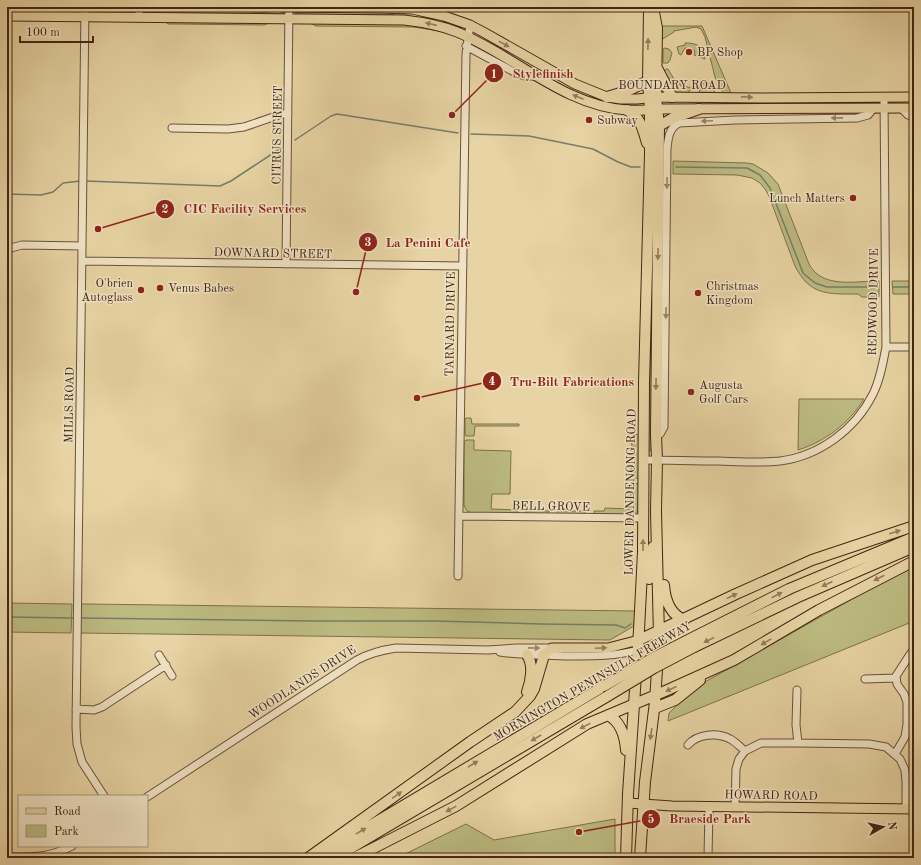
<svg xmlns="http://www.w3.org/2000/svg" width="921" height="865" viewBox="0 0 921 865" font-family="'Old Standard TT',serif">
  <style>
    .green { fill: #bcbb81; stroke: #80704a }
    .lines { fill: none; stroke-linecap: round; stroke-linejoin: round }
    .stream { stroke: #757e6b; stroke-width: 1.5 }
    .minor-casing { stroke: #6c5138; stroke-width: 9 }
    .major-casing { stroke: #432614; stroke-width: 11 }
    .highway-casing { stroke: #432614; stroke-width: 12 }
    .minor { stroke: #efe2c3; stroke-width: 7 }
    .major { stroke: #e7d3a3; stroke-width: 9 }
    .highway { stroke: #e7d3a3; stroke-width: 10 }
    .highway-bridge-casing { stroke: #432614; stroke-width: 12; stroke-linecap: butt }
    .highway-bridge { stroke: #e7d3a3; stroke-width: 10 }
    .oneway { fill: #957c5c }
    .oneway2 { fill: #99846c }
    .poi-dot { fill: #8f2418; stroke: #efe2c3; stroke-width: 1.5 }
    .labels { text-anchor: middle; stroke-width: 3; stroke-linejoin: round; paint-order: stroke }
    .poi-label { font-size: 12px; fill: #432614; stroke: #efe2c3; text-anchor: start }
    .street-label { font-size: 12px; fill: #432614; stroke: #efe2c3 }
    .leader { fill: none; stroke: #8f2418; stroke-width: 1.5 }
    .callout-dot { fill: #8f2418; stroke: #efe2c3; stroke-width: 1.5 }
    .mark-label { font-size: 12px; text-anchor: middle; font-weight: bold; fill: #fff }
    .callout-label { font-size: 13px; text-anchor: middle; font-weight: bold; fill: #8f2418; stroke: #efe2c3; stroke-width: 3; stroke-linejoin: round; paint-order: stroke }
  </style>
  <rect width="100%" height="100%" fill="#e7d3a3"/>
  <filter id="stains"><feTurbulence type="fractalNoise" baseFrequency=".005" numOctaves="4"/><feColorMatrix values="0 0 0 0 .2 0 0 0 0 .09 0 0 0 0 .02 0 0 0 .5 -.17"/></filter>
  <radialGradient id="worn" r=".72"><stop offset=".6" stop-color="#630" stop-opacity="0"/><stop offset="1" stop-color="#630" stop-opacity=".3"/></radialGradient>
  <path class="green" d="M7 8 81 12H7Z
    M98 9H129L136 11C128 15 99 14 90 11Z
    M147 9 227 10 284 14H191L173 11H148Z
    M303 11 389 12 394 15 295 14Z
    M164 21 270 23 264 25 175 24H168Z
    M313 23H395L426 27 439 31 413 27 316 26 312 24Z
    M659 26H702L731 93H723L715 77 705 37 701 29 696 27 674 31V32L661 40Z
    M685 43C697 43 704 46 705 59L694 55 695 51 685 48 681 55 679 54 677 47 685 45Z
    M664 48 669 49 672 53 670 60 668 63H663V49Z
    M666 69H668L674 79 680 82V85L691 88 692 86H693L692 89 687 93 675 92 664 72Z
    M704 83H711L715 93H699L700 87Z
    M673 161 747 163 753 164 768 173 778 184 809 264C822 289 855 281 879 281V297H862L858 294C829 294 810 296 795 266L769 196 765 189 760 183 752 178 737 175 673 174Z
    M653 220 652 436 651 450 650 451 648 450V361Z
    M892 281H914V294H893Z
    M799 399H864C848 424 826 441 798 450Z
    M466 418H471L472 424H519V426H475L474 436H466L465 434V419Z
    M632 434 639 435V478L632 479 631 477Z
    M466 440H474V450L511 451 510 494H492L491 509 517 510V513H471L466 510 464 505V442Z
    M632 483 639 484 638 511 633 515 594 514V511H604L605 508 630 509 631 485Z
    M526 510 549 511V514L526 513Z
    M557 511H585V514H557Z
    M914 565V621L668 721 669 713 696 687 902 571Z
    M7 603 72 604 71 633 7 632Z
    M80 604H86L635 611 634 626 610 640 80 633Z
    M615 819V858H397L466 824 494 840Z"/>
  <g class="lines">
    <path class="stream" d="M471 134 529 136 593 149 618 162 631 167H640
      M295 140 331 116 337 114 458 133
      M676 167 747 168 760 175 770 188 803 273 815 283 827 287H878
      M86 181 220 186 231 181 281 148
      M7 194 41 195 53 192 63 183 80 181
      M893 287H914
      M7 617 75 618
      M81 618 314 621H436L541 624 616 625 625 628 631 624"/>
    <g class="minor-casing">
      <path id="minor" d="M85 7 76 727 77 744 82 762 104 796
        M139 17V7
        M466 46 518 74 525 76H537
        M901 108 908 115 914 116
        M172 128 228 129 244 127 282 114H288
        M7 249 22 245 82 246
        M82 261 463 266
        M286 264 289 7
        M886 347H914
        M656 435 660 434 664 427 667 149C668 138 669 128 679 123L735 120 857 118 868 115 873 109
        M643 460C668 460 694 461 719 461 739 462 760 463 780 461 819 456 855 430 873 394 880 380 883 363 886 347L884 97
        M459 516 644 518
        M458 576 466 54 470 25
        M500 652C521 655 543 655 564 656 589 656 613 657 638 650
        M159 655 172 676
        M865 679 896 678
        M797 690 796 725 798 743
        M76 709 94 710 102 707 166 665
        M688 745C697 734 717 732 730 739 736 742 740 747 745 751
        M895 754 905 737 907 724V702L904 694 897 684 896 676 911 653
        M147 797 357 660C370 653 382 650 396 648L488 650 517 648H552
        M735 807 736 769 739 759 745 751 761 743H798L869 744 886 747 900 759 905 770 906 781V809
        M7 857C33 857 48 858 72 846
        M708 858 709 806"/>
    </g>
    <g class="major-casing">
      <path id="major" d="M282 7 381 8 412 9 444 16 470 25 485 33 575 84 607 97 621 99H637L656 97 762 98 914 97
        M7 16 404 20C422 22 440 25 457 32 514 55 564 106 627 110 637 111 648 110 658 109L914 108
        M544 655 552 648H608L639 640
        M628 803 672 806 914 809"/>
    </g>
    <g class="highway-casing">
      <path id="highway" d="M657 68 672 97
        M607 97 627 91 648 81
        M627 110C641 117 643 130 647 143
        M659 126 673 118 699 109
        M649 579 653 547
        M664 585C665 599 670 614 684 620
        M692 638 789 589 914 537
        M639 640 736 594 812 560 914 526
        M694 647 798 597 914 547
        M527 655C534 665 531 681 527 692
        M655 708 675 700 700 680
        M608 715C621 722 625 736 626 750
        M308 858 470 742 515 712 530 696 534 689 544 655
        M316 858 604 686
        M334 858 606 697
        M354 858 456 806 587 724 663 692 734 660 819 610 914 561
        M626 858 628 794 639 630 643 552 644 383 650 153V109L648 81 649 9
        M640 858 645 782 655 702 659 637 656 511 657 460 656 435 659 126 656 97 657 28 653 7"/>
    </g>
    <use href="#minor" class="minor"/>
    <use href="#major" class="major"/>
    <use href="#highway" class="highway"/>
    <g class="highway-bridge-casing">
      <path id="highway-bridge" d="M604 686 653 658 692 638
        M606 697 654 668 694 647"/>
    </g>
    <use href="#highway-bridge" class="highway-bridge"/>
  </g>
  <defs><path id="oneway-solid" d="M-6-.8H1V-3.2L6.5 0L1 3.2V.8H-6Z"/></defs>
  <g class="oneway">
    <use href="#oneway-solid" transform="translate(431 24) rotate(-167)"/>
    <use href="#oneway-solid" transform="translate(504 44) rotate(29)"/>
    <use href="#oneway-solid" transform="translate(648 44) rotate(-89)"/>
    <use href="#oneway-solid" transform="translate(578 97) rotate(-157)"/>
    <use href="#oneway-solid" transform="translate(747 97) rotate(2)"/>
    <use href="#oneway-solid" transform="translate(658 254) rotate(91)"/>
    <use href="#oneway-solid" transform="translate(656 384) rotate(91)"/>
    <use href="#oneway-solid" transform="translate(895 532) rotate(-17)"/>
    <use href="#oneway-solid" transform="translate(643 545) rotate(-90)"/>
    <use href="#oneway-solid" transform="translate(879 578) rotate(153)"/>
    <use href="#oneway-solid" transform="translate(827 584) rotate(156)"/>
    <use href="#oneway-solid" transform="translate(777 595) rotate(-27)"/>
    <use href="#oneway-solid" transform="translate(732 596) rotate(-26)"/>
    <use href="#oneway-solid" transform="translate(709 640) rotate(154)"/>
    <use href="#oneway-solid" transform="translate(766 642) rotate(149)"/>
    <use href="#oneway-solid" transform="translate(601 648) rotate(-3)"/>
    <use href="#oneway-solid" transform="translate(671 689) rotate(155)"/>
    <use href="#oneway-solid" transform="translate(585 726) rotate(152)"/>
    <use href="#oneway-solid" transform="translate(651 734) rotate(98)"/>
    <use href="#oneway-solid" transform="translate(536 738) rotate(150)"/>
    <use href="#oneway-solid" transform="translate(473 764) rotate(-31)"/>
    <use href="#oneway-solid" transform="translate(397 795) rotate(-35)"/>
    <use href="#oneway-solid" transform="translate(451 809) rotate(151)"/>
    <use href="#oneway-solid" transform="translate(361 831) rotate(-31)"/>
  </g>
  <g class="oneway2">
    <use href="#oneway-solid" transform="translate(837 118) rotate(179)"/>
    <use href="#oneway-solid" transform="translate(707 121) rotate(177)"/>
    <use href="#oneway-solid" transform="translate(667 183) rotate(91)"/>
    <use href="#oneway-solid" transform="translate(666 313) rotate(91)"/>
    <use href="#oneway-solid" transform="translate(534 648) rotate(1)"/>
  </g>
  <g class="poi-dot">
    <circle cx="689" cy="52" r="4"/>
    <circle cx="589" cy="120" r="4"/>
    <circle cx="853" cy="198" r="4"/>
    <circle cx="160" cy="288" r="4"/>
    <circle cx="141" cy="290" r="4"/>
    <circle cx="698" cy="293" r="4"/>
    <circle cx="691" cy="392" r="4"/>
  </g>
  <g class="labels">
    <g class="poi-label">
      <text x="697" y="56">BP Shop</text>
      <text x="597" y="124">Subway</text>
      <text x="845" y="202" text-anchor="end">Lunch Matters</text>
      <text x="133" y="287" text-anchor="end">O'brien<tspan x="133" dy="14">Autoglass</tspan></text>
      <text x="706" y="290">Christmas<tspan x="706" dy="14">Kingdom</tspan></text>
      <text x="168" y="292">Venus Babes</text>
      <text x="699" y="389">Augusta<tspan x="699" dy="14">Golf Cars</tspan></text>
    </g>
    <g class="street-label">
      <text x="672" y="89">BOUNDARY ROAD</text>
      <text transform="translate(277 135) rotate(-89)" y="4">CITRUS STREET</text>
      <text transform="translate(273 253) rotate(1)" y="4">DOWNARD STREET</text>
      <text transform="translate(873 302) rotate(-89)" y="4">REDWOOD DRIVE</text>
      <text transform="translate(450 324) rotate(-89)" y="4">TARNARD DRIVE</text>
      <text transform="translate(69 405) rotate(-89)" y="4">MILLS ROAD</text>
      <text transform="translate(630 492) rotate(-89)" y="4">LOWER DANDENONG ROAD</text>
      <text transform="translate(551 506) rotate(1)" y="4">BELL GROVE</text>
      <text transform="translate(592 681) rotate(-30)" y="4">MORNINGTON PENINSULA FREEWAY</text>
      <text transform="translate(302 682) rotate(-33)" y="4">WOODLANDS DRIVE</text>
      <text transform="translate(771 795) rotate(1)" y="4">HOWARD ROAD</text>
    </g>
  </g>
  <path class="leader" d="M452 115L494 73M98 229L165 209M356 292L368 242M417 398L492 381M579 832L651 819"/>
  <g class="callout-dot">
    <circle cx="452" cy="115" r="4"/>
    <circle cx="98" cy="229" r="4"/>
    <circle cx="356" cy="292" r="4"/>
    <circle cx="417" cy="398" r="4"/>
    <circle cx="579" cy="832" r="4"/>
    <circle cx="494" cy="73" r="10"/>
    <circle cx="165" cy="209" r="10"/>
    <circle cx="368" cy="242" r="10"/>
    <circle cx="492" cy="381" r="10"/>
    <circle cx="651" cy="819" r="10"/>
  </g>
  <g class="mark-label">
    <text x="494" y="78">1</text>
    <text x="165" y="213">2</text>
    <text x="368" y="246">3</text>
    <text x="492" y="385">4</text>
    <text x="651" y="823">5</text>
  </g>
  <g class="callout-label">
    <text x="543" y="78">Stylefinish</text>
    <text x="245" y="213">CIC Facility Services</text>
    <text x="428" y="247">La Penini Cafe</text>
    <text x="572" y="386">Tru-Bilt Fabrications</text>
    <text x="710" y="823">Braeside Park</text>
  </g>
  <rect width="921" height="865" fill="none" stroke="#e7d3a3" stroke-width="24"/>
  <rect x="8" y="8" width="905" height="849" fill="none" stroke="#432614" stroke-width="2"/>
  <rect x="12" y="12" width="897" height="841" fill="none" stroke="#432614"/>
  <rect x="18" y="795" width="130" height="52" fill="#efe2c3" stroke="#aa977d"/>
  <rect x="26" y="808" width="20" height="6" fill="#e7d3a3" stroke="#aa977d"/>
  <text x="54" y="815" font-size="12" fill="#432614">Road</text>
  <rect x="26" y="825" width="20" height="12" fill="#bcbb81" stroke="#aa977d"/>
  <text x="54" y="835" font-size="12" fill="#432614">Park</text>
  <g transform="translate(883 827) rotate(82)" stroke="#efe2c3" stroke-width="3" paint-order="stroke">
  <path d="M0-3L7 15L0 10L-7 15Z" fill="#432614"/>
  <text y="-6" font-size="11" font-weight="bold" text-anchor="middle" fill="#432614">N</text>
  </g>
  <path d="M20 36v6h73v-6" fill="none" stroke="#432614" stroke-width="2"/>
  <text x="26" y="36" font-size="12" fill="#432614" stroke="#efe2c3" stroke-width="3" paint-order="stroke">100 m</text>
  <rect width="100%" height="100%" filter="url(#stains)"/>
  <rect width="100%" height="100%" fill="url(#worn)"/>
</svg>
